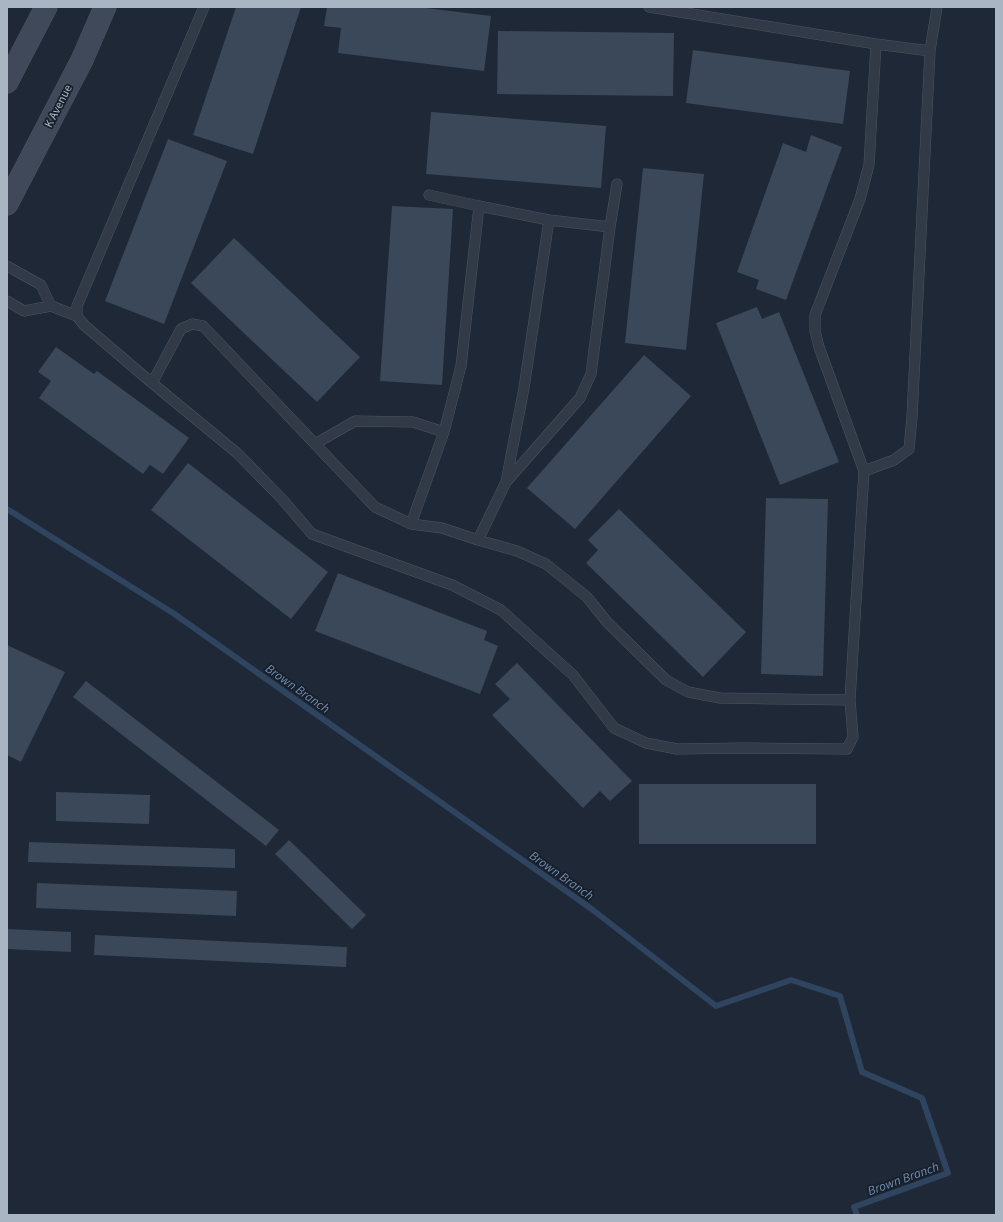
<svg xmlns="http://www.w3.org/2000/svg" width="1003" height="1222" viewBox="0 0 1003 1222" font-family="'Source Sans 3',sans-serif">
  <style>
    .lines { fill: none; stroke-linecap: round; stroke-linejoin: round }
    .stream { stroke: #2f445f; stroke-width: 6 }
    .building { fill: #3b4859 }
    .service-casing { stroke: #4c5562; stroke-width: 11 }
    .secondary-casing { stroke: #4c5562; stroke-width: 23 }
    .service { stroke: #313a46; stroke-width: 10 }
    .secondary { stroke: #3f495a; stroke-width: 22 }
    .labels { text-anchor: middle; stroke-width: 3.5; stroke-linejoin: round; paint-order: stroke }
    .street-label { font-size: 12px; fill: #aab5c4; stroke: #171f2b }
    .water-label { font-size: 13px; font-style: italic; fill: #718caf; stroke: #171f2b }
  </style>
  <rect width="100%" height="100%" fill="#1e2836"/>
  <g class="lines">
    <path class="stream" d="M7 509 173 613 593 910 716 1006 791 980 840 996 862 1072 922 1098 948 1173 854 1207 857 1215"/>
  </g>
  <path class="building" d="M236 7H301L253 154 193 135Z
    M327 7H418L491 16 484 71 338 53 341 28 324 26Z
    M498 31 674 33 673 96 497 94Z
    M693 50 850 71 843 124 686 103Z
    M431 112 606 126 601 188 426 174Z
    M811 135 842 147 786 300 756 289 759 280 737 272 783 143 806 152Z
    M168 139 227 161 164 324 105 301Z
    M643 168 704 174 686 350 625 343Z
    M392 206 453 209 442 385 380 381Z
    M234 238 360 357 317 402 191 283Z
    M757 307 762 319 779 312 839 462 780 485 716 323Z
    M56 347 94 374 97 371 189 438 163 474 150 465 143 474 39 398 51 381 38 372Z
    M644 355 691 396 575 529 527 488Z
    M188 463 328 572 291 619 151 510Z
    M766 498 828 499 823 676 761 674Z
    M619 509 746 632 703 677 586 563 598 550 588 540Z
    M338 573 487 631 484 640 498 646 480 694 315 631Z
    M7 645 65 672 21 762 7 755Z
    M517 663 632 781 610 801 600 791 583 808 492 715 510 699 495 684Z
    M86 681 279 830 266 846 73 697Z
    M639 784H816V844H639Z
    M56 792 150 795 149 824 56 821Z
    M289 840 366 915 352 929 275 854Z
    M29 842 235 849V868L28 862Z
    M37 883 237 891 236 916 36 908Z
    M7 929 71 932V952L7 949Z
    M95 935 347 947 346 967 94 955Z"/>
  <g class="lines">
    <g class="service-casing">
      <path id="service" d="M204 7 77 306V316L84 325 152 383 237 453 282 499 312 534 452 585 501 610 573 675 614 728 646 743 677 749 745 748 847 749 853 737 850 700 864 471 819 347 815 331V315L860 199 869 165 876 44
        M649 7 876 44 930 51
        M429 195 479 206
        M610 227 617 184
        M7 266 41 285 51 306
        M7 301 24 311 51 306 77 316
        M152 383 181 329 192 324 203 326 375 507 411 524 442 528 478 540 517 551 546 564 587 597 607 622 666 680 688 692 720 698 850 700
        M315 444 355 421 413 422 444 432
        M864 471 894 460 909 449 912 417 930 51 937 7
        M506 482 580 398 591 374 610 227 549 220
        M411 524 444 432 461 366 479 206 549 220 524 388 506 482 478 540"/>
    </g>
    <g class="secondary-casing">
      <path id="secondary" d="M7 82 46 7
        M7 204 82 60 105 7"/>
    </g>
    <use href="#service" class="service"/>
    <use href="#secondary" class="secondary"/>
  </g>
  <g class="labels">
    <g class="street-label">
      <text transform="translate(58 106) rotate(-63)" y="4">K Avenue</text>
    </g>
    <g class="water-label">
      <text transform="translate(298 688) rotate(35)" y="5">Brown Branch</text>
      <text transform="translate(562 875) rotate(35)" y="5">Brown Branch</text>
      <text transform="translate(903 1178) rotate(-20)" y="5">Brown Branch</text>
    </g>
  </g>
  <rect width="1003" height="1222" fill="none" stroke="#aab5c4" stroke-width="16"/>
</svg>
